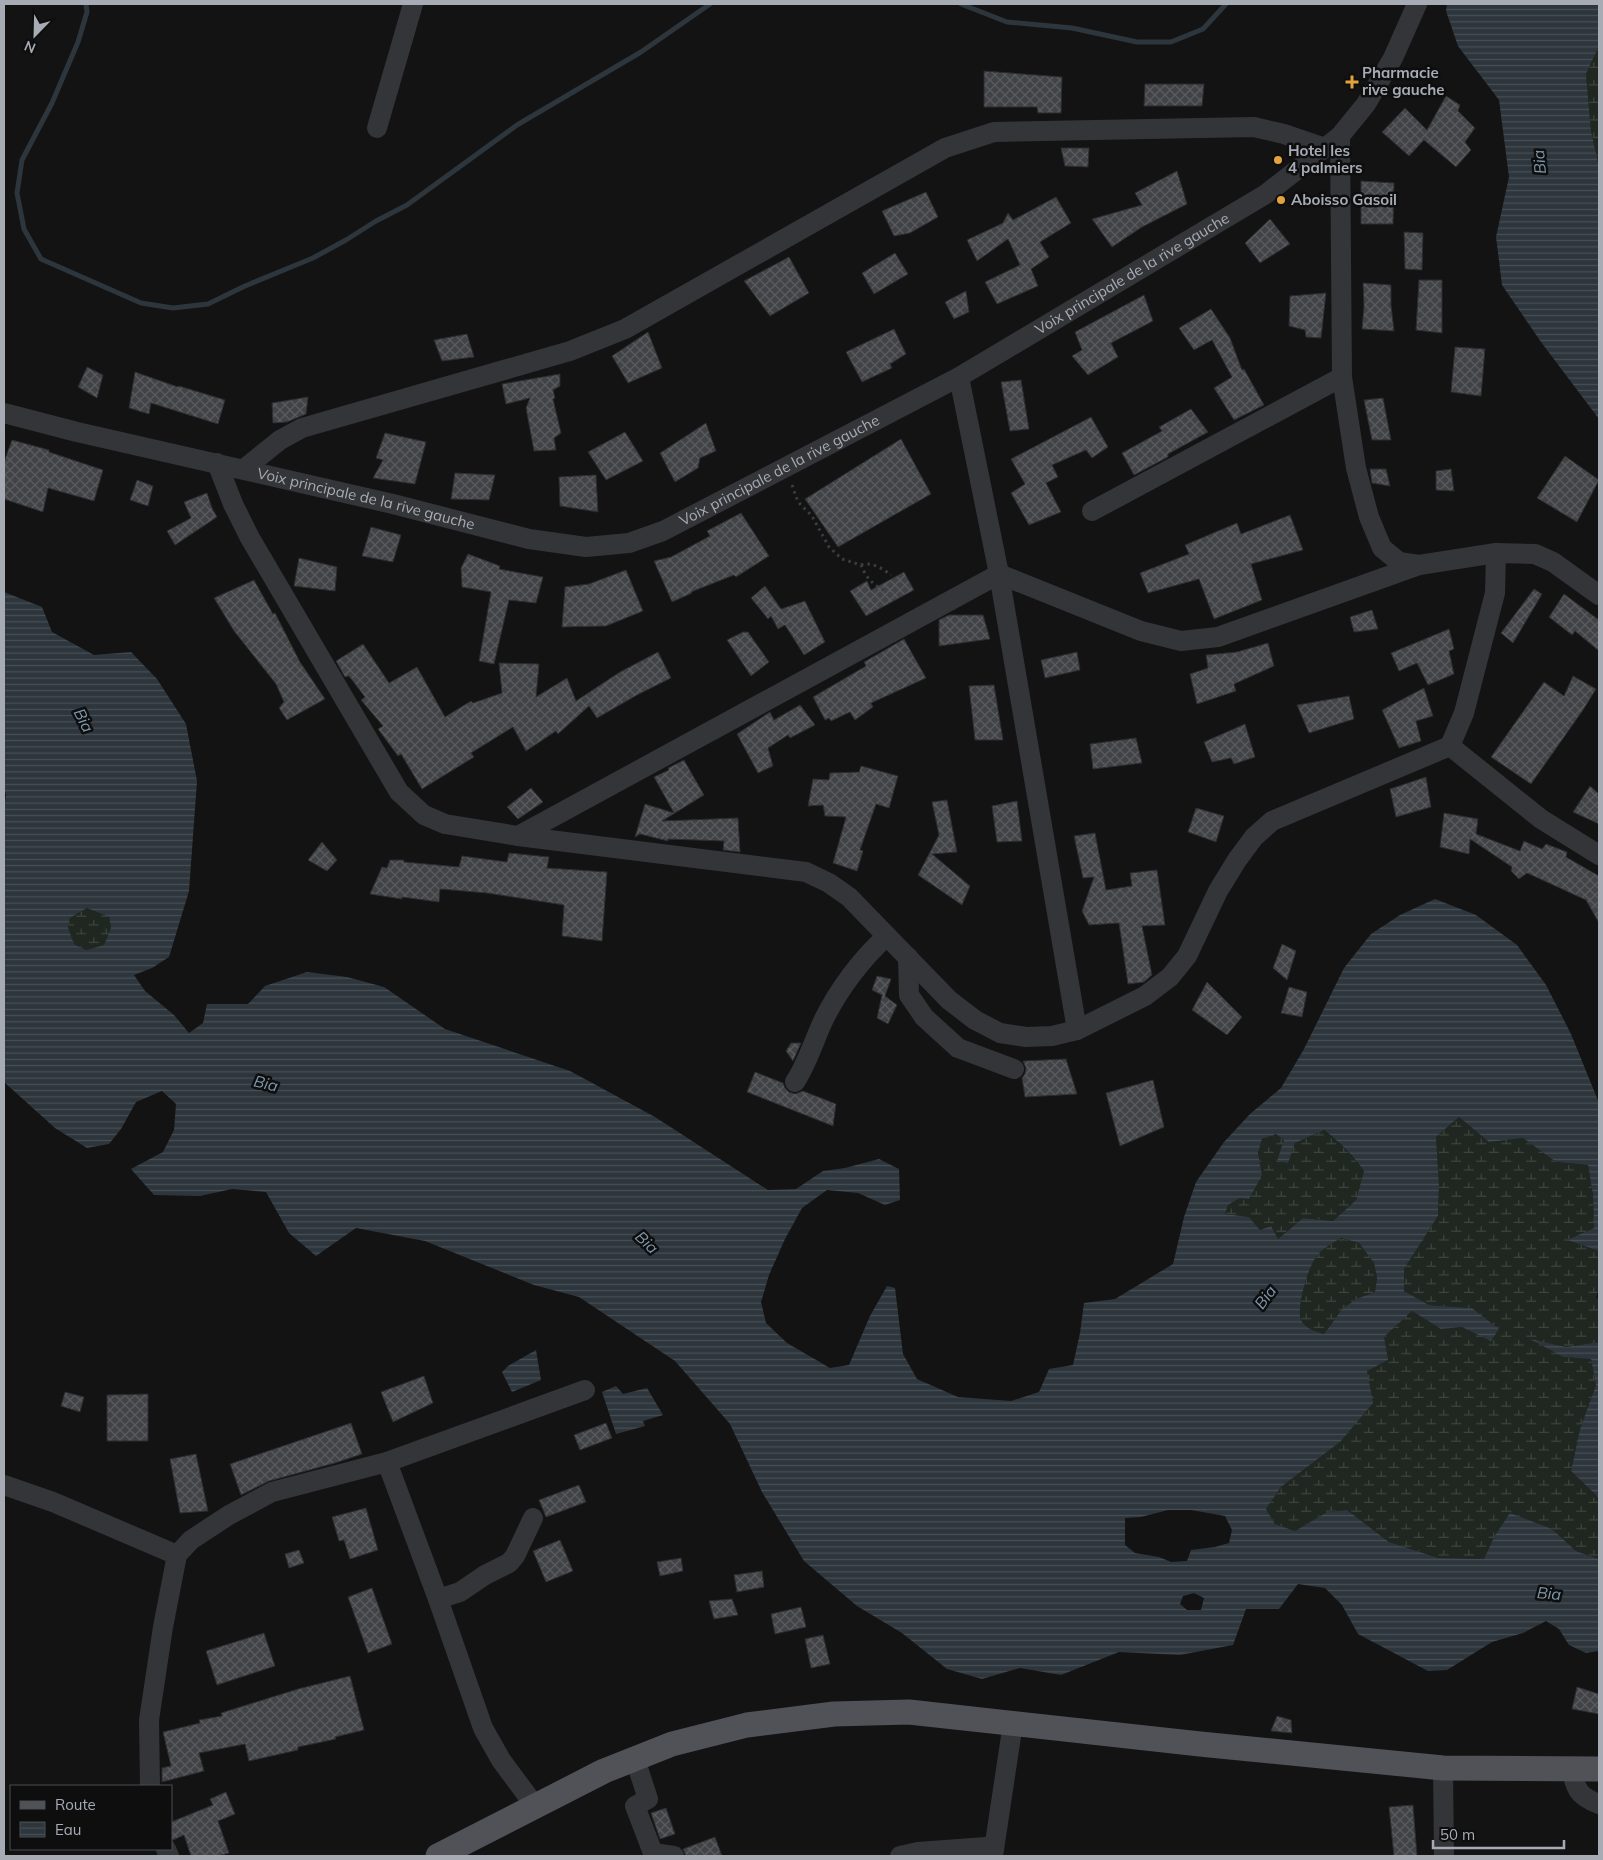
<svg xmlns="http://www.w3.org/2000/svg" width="1603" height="1860" viewBox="0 0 1603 1860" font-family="Mulish,sans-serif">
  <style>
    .wetland { fill: url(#wetland-marsh) }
    .water { fill: url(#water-rules); fill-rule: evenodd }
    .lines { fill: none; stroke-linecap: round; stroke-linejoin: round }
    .stream { stroke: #2d363c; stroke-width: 5 }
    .building { fill: url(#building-cross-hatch); stroke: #2d2d30 }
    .path { stroke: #3a3c40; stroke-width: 3; stroke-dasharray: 2.5 4; stroke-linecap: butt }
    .minor { stroke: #343539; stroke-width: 20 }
    .major { stroke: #505258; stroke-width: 25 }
    .poi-dot { fill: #e2a33d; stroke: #0e0e0f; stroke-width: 2 }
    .labels { text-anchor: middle; stroke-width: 5; stroke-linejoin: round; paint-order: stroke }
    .poi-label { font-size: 15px; font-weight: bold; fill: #a6abb4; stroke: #0e0e0f; text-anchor: start }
    .street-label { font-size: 15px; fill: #a6abb4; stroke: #0e0e0f }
    .water-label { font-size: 16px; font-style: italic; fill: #7f99ac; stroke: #0e0e0f }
  </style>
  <defs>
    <pattern id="wetland-marsh" width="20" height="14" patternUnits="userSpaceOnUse" patternTransform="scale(1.25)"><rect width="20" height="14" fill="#1f2720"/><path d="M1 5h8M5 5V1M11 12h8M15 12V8" fill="none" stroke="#3d443e"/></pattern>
    <pattern id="water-rules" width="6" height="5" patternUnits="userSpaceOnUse" patternTransform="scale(1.25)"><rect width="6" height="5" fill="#2d363c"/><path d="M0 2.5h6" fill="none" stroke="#485056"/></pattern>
    <pattern id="building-cross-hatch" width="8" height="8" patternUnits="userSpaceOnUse" patternTransform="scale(1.25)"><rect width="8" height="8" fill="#424347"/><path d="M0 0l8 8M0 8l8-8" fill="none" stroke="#5a5b5f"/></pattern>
  </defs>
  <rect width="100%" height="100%" fill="#131314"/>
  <path class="wetland" d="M1599 46V167L1591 131 1586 74Z
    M87 908 109 917 111 928 104 945 86 950 74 944 68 927 70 918Z
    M1459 1117 1489 1142 1523 1138 1556 1162 1588 1165 1593 1195 1594 1228 1567 1240 1599 1251V1288L1596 1298 1599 1299V1342L1566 1347 1532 1340 1563 1357 1591 1359 1596 1385 1580 1429 1571 1471 1599 1498V1559L1576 1551 1552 1529 1494 1537 1484 1559 1440 1558 1389 1542 1347 1510 1327 1512 1295 1531 1275 1524 1266 1509 1281 1487 1340 1442 1367 1371 1384 1337 1412 1311 1441 1329 1462 1327 1491 1340 1499 1329 1472 1308 1429 1305 1404 1291V1269L1438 1216 1439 1184 1436 1137Z
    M1323 1130C1339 1142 1352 1155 1364 1171L1356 1200 1333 1221 1303 1218 1278 1239 1260 1230 1249 1217 1225 1214 1228 1205 1240 1198 1262 1176 1258 1153 1262 1139 1276 1134C1295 1148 1305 1138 1323 1130Z
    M1340 1238 1359 1243 1374 1263 1377 1278 1375 1292C1347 1302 1341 1311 1324 1334 1316 1331 1305 1329 1301 1320 1296 1308 1308 1268 1316 1257 1321 1249 1332 1243 1340 1238Z"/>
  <path class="water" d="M1447 4H1599V46L1586 74 1591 131 1599 167V419L1541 342 1502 285 1496 237 1509 177 1499 100 1458 46 1446 11Z
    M4 592 42 607 52 632 94 655 131 652 157 679 186 724 197 781 189 891 169 957 152 968 134 975 145 991 174 1015 189 1033 203 1023 207 1004H248L265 986 307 972 347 977 384 987 445 1029 570 1071 655 1117 768 1190 796 1189 823 1171 845 1168 879 1159 899 1169 900 1200 885 1205 858 1193 827 1190 802 1208 785 1239 769 1275 761 1302 766 1323 787 1343 830 1368 849 1365 870 1316 887 1286 895 1288 903 1354 917 1379 958 1397 1011 1401 1039 1392 1049 1369 1073 1365 1080 1333 1084 1303 1115 1299 1173 1264 1184 1217 1196 1182 1224 1142 1250 1114 1281 1088 1304 1049 1344 968 1371 934 1400 915 1435 899 1476 915 1517 945 1546 985 1571 1034 1599 1103V1251L1567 1240 1594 1228 1593 1195 1588 1165 1556 1162 1523 1138 1489 1142 1459 1117 1436 1137 1439 1184 1438 1216 1404 1269V1291L1429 1305 1472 1308 1499 1329 1491 1341 1462 1327 1441 1329 1412 1311 1384 1337 1388 1360 1367 1371 1373 1403 1340 1442 1281 1487 1266 1509 1275 1524 1295 1531 1327 1512 1347 1510 1389 1542 1439 1558 1484 1559 1494 1537 1510 1513 1552 1529 1576 1551 1599 1559V1651L1586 1653 1569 1645 1559 1629 1546 1621 1523 1633 1492 1642 1447 1670 1428 1671 1358 1634 1342 1605 1325 1588 1298 1584 1279 1609H1246L1233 1645 1180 1655 1119 1652 1061 1675 1020 1668 982 1679 947 1669 902 1633 857 1606 804 1561 762 1492 730 1424 675 1361 579 1297 534 1285 425 1241 356 1228 316 1256 289 1233 266 1192 232 1189 200 1196 154 1195 131 1169 163 1152 174 1130 176 1104 162 1091 136 1102 121 1129 109 1144 87 1148 55 1128 4 1082V807L6 795 4 788ZM87 908 109 917 111 928 104 945 86 950 74 944 68 927 70 918ZM1324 1130C1339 1142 1353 1155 1364 1171L1356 1200 1333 1221 1303 1218 1278 1239 1271 1226 1260 1230 1249 1217 1225 1214 1228 1205 1240 1198 1249 1199 1262 1175 1258 1153 1262 1139 1276 1134 1284 1140 1277 1161 1288 1163 1295 1143ZM1341 1238 1359 1243 1374 1263 1377 1278 1375 1292 1359 1298 1343 1308 1324 1334C1316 1331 1305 1329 1301 1320 1296 1308 1308 1268 1316 1257 1322 1249 1332 1243 1341 1238ZM1168 1510H1191L1225 1516 1232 1530 1229 1543 1215 1547 1191 1550 1187 1561 1171 1562 1159 1557 1135 1553 1125 1545V1518L1141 1517ZM1194 1593 1204 1598 1201 1610H1187L1180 1604 1183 1596Z
    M1530 1339 1566 1347 1599 1342V1498L1571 1471 1580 1429 1596 1385 1591 1359 1563 1357Z
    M536 1350 541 1380 512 1392 502 1372 508 1366Z
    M616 1386 623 1394 647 1388 663 1415 643 1421 645 1426 616 1434 602 1392Z"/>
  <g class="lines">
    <path class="stream" d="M86 4 87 12 78 42 52 103 22 160 17 193 24 229 41 259 141 303 173 308 208 304 245 286 313 258 346 240 376 221 407 205 517 125 641 52 710 4
      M961 4 1007 22 1072 28 1137 42H1171L1203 29 1226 4"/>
  </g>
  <path class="building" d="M984 71 1062 77 1061 113H1038L1037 107H984Z
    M1145 84H1204L1202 106H1144Z
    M1446 96 1460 105 1458 111 1475 128 1465 142 1471 150 1456 167 1424 140 1409 156 1382 132 1405 108 1427 130Z
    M1061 148H1089L1088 167 1065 166Z
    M1177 171 1187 204 1142 227 1112 247 1092 219 1142 205 1135 193Z
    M1361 181 1394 183 1393 224H1361Z
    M926 192 938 217 910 233 894 236 882 211Z
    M1056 197 1071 223 1040 242 1049 257 1031 269 1038 286 997 304 985 282 1020 265 1008 239 977 261 967 240 1003 223 1008 213 1013 220Z
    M1270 219 1290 244 1260 263 1245 243Z
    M1404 232 1423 233 1422 270 1405 269Z
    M895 253 908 274 874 294 862 273Z
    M789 257 809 293 770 316 744 281Z
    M1419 280H1442V333L1416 330Z
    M1363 283 1391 285V305L1394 331 1362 329 1364 306Z
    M966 291 969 312 954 319 945 302Z
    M1326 293 1321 338 1306 337 1305 330 1289 326 1290 296Z
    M1144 295 1153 321 1111 343 1118 357 1088 375 1072 356 1082 350 1075 332Z
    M1211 309 1230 338 1242 370 1244 369 1264 405 1234 420 1214 388 1232 377 1212 340 1194 350 1179 328Z
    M894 329 906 354 890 364 892 368 862 382 846 352Z
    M648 332 662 368 628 383 612 356Z
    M467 334 474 357 442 361 434 340Z
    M1455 347 1485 349 1481 396 1451 392Z
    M87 367 103 375 97 398 78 387Z
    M135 372 178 387 179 386 225 400 218 424 151 403 149 414 129 408Z
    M560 374V386L553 390 555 398 553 399 561 433 554 438 556 450 534 451 526 408 530 398 506 404 502 384Z
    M1021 380 1029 429 1010 431 1001 382Z
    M308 397 306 414 287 422 273 423 272 403Z
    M1383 398 1391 440H1372L1364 400Z
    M1191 409 1208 432 1168 454V457L1134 475 1122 453 1162 431 1159 427Z
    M1091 417 1108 447 1092 458 1086 450 1052 465 1058 477 1046 483 1061 512 1029 525 1011 493 1025 484 1011 459Z
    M706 423 716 451 700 458 698 468 675 482 660 453Z
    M625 432 643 461 606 480 588 452Z
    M385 433 426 442 415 484 373 478 383 460 376 458Z
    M901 439 931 494 838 547 805 499Z
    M12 440 49 450V452L103 470 94 501 48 488 43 512 4 499V462Z
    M1565 456 1599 480 1577 522 1537 498Z
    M1370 469H1386L1390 486 1372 483Z
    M1451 469 1454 491 1436 490V471Z
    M455 473 495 475 489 500 451 499Z
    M596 475 598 512 560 506 559 477Z
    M137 480 153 486 148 506 130 500Z
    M207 493 212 508 217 517 175 545 167 531 191 518 184 502Z
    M741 513 769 556 736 577 734 575 691 592 692 593 672 602 654 561 671 557 710 536 707 531Z
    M1290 515 1303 550 1251 564 1262 600 1214 619 1199 579 1148 593 1140 573 1189 554 1185 545 1237 523 1241 534Z
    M371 527 401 535 393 562 362 556Z
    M468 554 500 566 499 569 543 577 536 603 509 600 494 664 479 661 491 592 462 587 461 568Z
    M299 558 337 567 335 591 294 586Z
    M626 570 643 611 606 626 562 627 565 587 589 584Z
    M904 572 914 590 866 616 850 591 867 581 871 590Z
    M254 580 273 614 275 613 300 662 325 699 287 720 279 708 284 702 276 684 234 631 214 598Z
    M765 586 781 609 805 601 825 642 804 655 785 625 778 629 771 616 768 619 751 598Z
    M1534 589 1542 594 1513 643 1501 633Z
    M1564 594 1599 620V651L1575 631 1572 635 1549 617Z
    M1372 610 1378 629 1354 632 1350 617Z
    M949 615H983L990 639 939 646V620Z
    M1449 629 1454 649 1449 651 1454 674 1428 685 1417 663 1399 671 1391 653Z
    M743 632H748L769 662 751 676 727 640Z
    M904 639 926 678 871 703 873 707 855 720 850 712 831 721 829 718 825 720 813 697 866 666 864 662Z
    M1268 643 1274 666 1234 684 1236 691 1197 704 1190 674 1208 668 1206 655 1237 652Z
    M363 644 389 683 417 667 445 717 471 701 473 703 502 693 499 663 539 664 536 697 567 678 576 701 620 672 658 652 671 678 637 695 597 718 589 706 558 734 556 731 526 751 513 727 471 753 474 757 422 789 401 754 398 756 378 729 383 726 361 700 365 697 349 676 345 677 336 661Z
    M1077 652 1080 670 1045 678 1041 660Z
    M1573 676 1596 689 1583 710 1531 784 1491 757 1544 682 1564 696Z
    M994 685 1003 740H975L969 686Z
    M1424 688 1433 716 1416 721 1421 741 1399 748 1382 710Z
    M1349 696 1354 719 1309 733 1297 705Z
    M800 705 815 725 790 738 788 735 768 748 773 766 758 773 737 734 770 712 774 720Z
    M1245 724 1255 757 1234 764 1231 758 1212 762 1204 742Z
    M1136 738 1142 763 1093 769 1090 744Z
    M684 760 704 795 662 821 738 818 740 852 723 850 724 841 668 839V841L640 834 635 837 645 804 674 813 654 777 669 770 668 768Z
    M861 766 898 776 889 808 876 804 860 850 863 851 857 871 833 863 846 817 825 816 823 805 808 806 813 779 829 780 830 773 859 772Z
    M1426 777 1431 807 1396 817 1390 789Z
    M1590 786 1599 794V824L1573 812Z
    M531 788 543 802 518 819 507 807Z
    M947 800 957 852 932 854 970 886 962 905 918 875 939 835 932 802Z
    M1017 801 1022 841 997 842 992 806Z
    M1196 808 1224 816 1216 842 1188 832Z
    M1444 813 1478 819 1476 834 1520 851 1524 841 1542 849 1546 844 1567 852 1566 857 1599 876V923L1586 900 1527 873 1519 879 1511 871 1512 867 1470 839 1469 854 1440 847Z
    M1095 833 1106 890 1132 886 1130 873 1157 870 1165 925 1142 926 1152 975 1144 982 1128 984 1119 923 1089 925 1082 911 1094 877 1083 878 1074 836Z
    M322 842 337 860 327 871 308 860Z
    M509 853 549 857 547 868 607 872 602 941 562 936 564 905 487 893 440 889 439 902 402 897V899L370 894 382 867 387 868 390 860H404V862L459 867 462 856 507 862Z
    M1282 944 1296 951 1287 980 1273 968Z
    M877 976 891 979 885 996 897 1005 888 1024 877 1018 882 995 872 990Z
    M1207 982 1242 1017 1227 1035 1192 1010Z
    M1289 987 1307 992 1302 1017 1281 1013Z
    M791 1043H801L793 1061 786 1051Z
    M1066 1059 1077 1094 1025 1097 1022 1078 1025 1074 1026 1068 1023 1061Z
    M755 1072 783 1083 785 1088 789 1092 795 1094 803 1091 836 1104 833 1126 747 1092Z
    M1153 1080 1164 1127 1120 1146 1106 1093Z
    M424 1376 433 1403 393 1422 381 1392Z
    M65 1392 84 1397 80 1412 61 1406Z
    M148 1394V1441H107V1395Z
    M351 1423 362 1454 335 1463 269 1481 241 1495 230 1464Z
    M606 1423 612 1438 580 1450 574 1435Z
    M196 1454 208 1511 180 1513 170 1459Z
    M579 1485 586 1502 546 1517 539 1500Z
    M366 1508 378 1550 350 1559 344 1540 339 1541 332 1517Z
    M560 1540 573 1571 546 1582 533 1551Z
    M299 1550 304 1563 289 1568 285 1554Z
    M681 1558 683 1571 660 1576 657 1562Z
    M762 1571 764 1587 737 1592 734 1575Z
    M372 1588 392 1644 368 1653 348 1597Z
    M732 1599 738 1615 714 1619 709 1601Z
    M801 1607 806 1627 775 1634 771 1614Z
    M264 1633 275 1666 217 1685 206 1651Z
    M823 1635 830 1664 811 1668 805 1639Z
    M350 1676 364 1730 335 1737 336 1739 298 1747V1750L249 1761 245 1744 199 1753 204 1771 162 1782V1768L171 1766 163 1732 200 1723 199 1720 222 1716 221 1713 298 1689Z
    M1577 1687 1599 1694V1714L1572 1709Z
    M1277 1716 1291 1720 1292 1733 1271 1731Z
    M226 1792 235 1814 218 1821 229 1853 218 1856H191L184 1835 173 1840 171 1839V1822L213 1805 210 1799Z
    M1413 1805 1417 1856H1394L1389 1807Z
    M666 1808 675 1834 660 1839 651 1813Z
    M715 1837 722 1856H686L683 1849Z"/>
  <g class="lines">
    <path class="path" d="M792 485 798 502 812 516 829 547 842 559 861 565C867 580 874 585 887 592
      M861 565C871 561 883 569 891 575"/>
    <g class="minor">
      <path d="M377 128 413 4"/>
      <path d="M1340 136 1342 377 1356 468 1369 517 1382 548 1399 562 1419 565 1496 553 1535 554 1553 562 1599 595"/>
      <path d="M959 377 999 574 1077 1030"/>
      <path id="s1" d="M4 413 77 432 393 504 529 539 586 547 629 543 663 531 959 377 1266 194 1340 136 1366 104 1393 58 1417 4"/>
      <path d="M217 463 233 504 250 538 399 792 424 815 445 824 518 836 806 872 829 883 849 897 949 1000 975 1020 1000 1033 1026 1037 1052 1036 1077 1030 1145 996 1170 977 1187 956 1218 891 1237 860 1254 837 1272 821 1450 746 1541 819 1599 855"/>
      <path d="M244 469 280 440 302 428 570 351 625 329 945 148 994 132 1254 127 1284 134 1325 148"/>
      <path d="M1092 511 1342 377"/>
      <path d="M1450 746 1464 713 1495 593 1496 553"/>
      <path d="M518 836 999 574 1141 631 1181 641 1218 637 1419 565"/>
      <path d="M908 957 909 995 924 1017 958 1048 1014 1069"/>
      <path d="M795 1082C808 1062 814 1040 824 1019 839 989 862 958 887 936"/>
      <path d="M387 1462 438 1599 483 1728 501 1760 535 1806"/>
      <path d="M4 1485 53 1502 177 1555"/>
      <path d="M438 1599 460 1592 485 1575 509 1563 515 1556 533 1518"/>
      <path d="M635 1759 648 1799 635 1806 653 1853 674 1856"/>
      <path d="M1443 1768 1444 1856"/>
      <path d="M1572 1770C1575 1790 1580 1797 1599 1804"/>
      <path d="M150 1786 149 1720 163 1627 177 1555 191 1540 229 1515 272 1492 387 1462 585 1390"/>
      <path d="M166 1849 169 1856"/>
      <path d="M900 1856 918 1852 986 1847 994 1849"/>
      <path d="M993 1856 1013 1723"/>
    </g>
    <path class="major" d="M438 1856 604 1771 672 1744 747 1725 834 1714 909 1712 1200 1744 1443 1768 1599 1769"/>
  </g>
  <g class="poi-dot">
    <path d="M1349.5 74.5h5v5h5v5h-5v5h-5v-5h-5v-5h5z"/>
    <circle cx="1278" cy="160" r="5"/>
    <circle cx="1281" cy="200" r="5"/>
  </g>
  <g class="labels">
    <g class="poi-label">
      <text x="1362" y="78">Pharmacie<tspan x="1362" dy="17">rive gauche</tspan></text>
      <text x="1288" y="156">Hotel les<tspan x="1288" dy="17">4 palmiers</tspan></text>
      <text x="1291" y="205">Aboisso Gasoil</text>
    </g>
    <g class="street-label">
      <text dy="5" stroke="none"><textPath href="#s1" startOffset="1212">Voix principale de la rive gauche</textPath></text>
      <text dy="5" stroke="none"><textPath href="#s1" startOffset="808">Voix principale de la rive gauche</textPath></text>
      <text dy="5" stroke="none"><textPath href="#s1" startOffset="372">Voix principale de la rive gauche</textPath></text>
    </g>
    <g class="water-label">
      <text transform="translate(1539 162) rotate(-95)" y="6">Bia</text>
      <text transform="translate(84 720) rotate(63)" y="6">Bia</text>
      <text transform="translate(266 1083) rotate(14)" y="6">Bia</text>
      <text transform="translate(647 1242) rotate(44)" y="6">Bia</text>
      <text transform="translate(1265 1297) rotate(-53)" y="6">Bia</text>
      <text transform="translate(1549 1593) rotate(5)" y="6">Bia</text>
    </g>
  </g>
  <rect width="1603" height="1860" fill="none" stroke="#a6abb4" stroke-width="10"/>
  <rect x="10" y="1785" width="162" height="65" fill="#0e0e0f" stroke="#4b4d51"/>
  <rect x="20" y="1801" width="25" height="8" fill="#505258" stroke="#4b4d51"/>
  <text x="55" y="1810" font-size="15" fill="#a6abb4">Route</text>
  <rect x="20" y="1822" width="25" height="15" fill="url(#water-rules)" stroke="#4b4d51"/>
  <text x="55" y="1835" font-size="15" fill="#a6abb4">Eau</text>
  <g transform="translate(35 35) rotate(203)" stroke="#0e0e0f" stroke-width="4" paint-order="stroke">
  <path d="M0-4L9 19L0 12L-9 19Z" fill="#a6abb4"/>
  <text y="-8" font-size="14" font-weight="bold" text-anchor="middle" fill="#a6abb4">N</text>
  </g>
  <path d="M1433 1840v8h131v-8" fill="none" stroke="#a6abb4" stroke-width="2.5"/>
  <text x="1440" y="1840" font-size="15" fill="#a6abb4" stroke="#0e0e0f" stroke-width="4" paint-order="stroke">50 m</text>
</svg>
